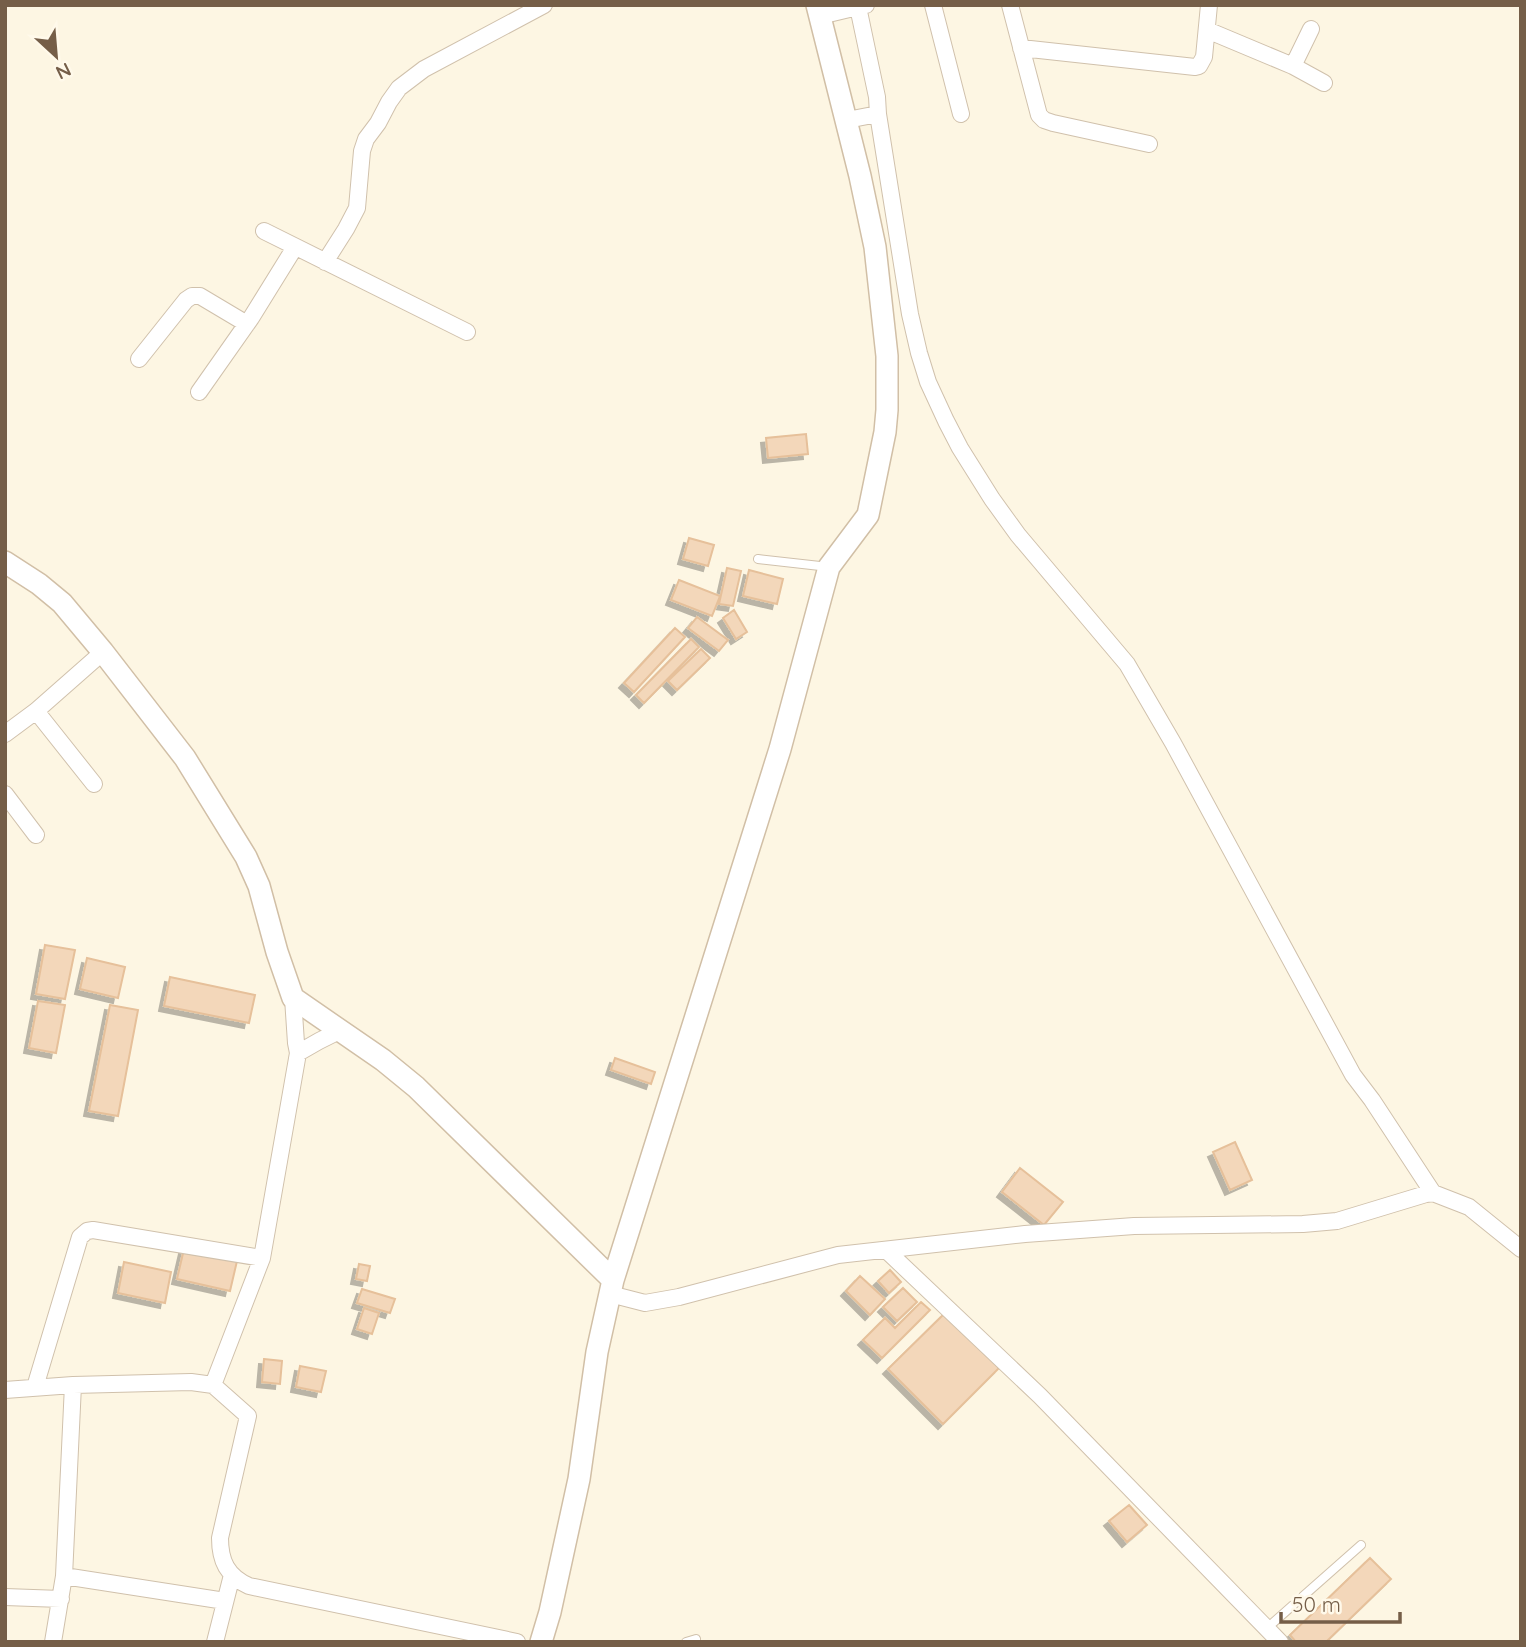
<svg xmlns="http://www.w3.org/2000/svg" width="1526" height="1647" viewBox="0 0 1526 1647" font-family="Quicksand,sans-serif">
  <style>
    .building { fill: #f3d7ba; stroke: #e6c09a; stroke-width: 2; filter: url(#shadow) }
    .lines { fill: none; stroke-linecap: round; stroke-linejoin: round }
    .lane-casing { stroke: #d0c1ac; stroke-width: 10 }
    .street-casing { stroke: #d0c1ac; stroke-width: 18 }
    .secondary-casing { stroke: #d1bfa6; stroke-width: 24 }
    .lane { stroke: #fff; stroke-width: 8 }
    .street { stroke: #fff; stroke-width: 16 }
    .secondary { stroke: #fff; stroke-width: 21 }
  </style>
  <defs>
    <filter id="shadow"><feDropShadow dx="-5" dy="5" stdDeviation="0" flood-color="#0004"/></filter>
  </defs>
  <rect width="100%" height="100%" fill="#fdf6e3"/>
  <path class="building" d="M806 434 808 454 768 458 766 438Z
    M689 538 714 545 708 566 683 559Z
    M727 568 741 571 733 606 719 604Z
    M749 570 783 579 777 604 743 596Z
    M679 580 720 596 712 616 671 600Z
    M734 610 747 632 736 639 723 618Z
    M697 617 728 640 719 651 688 628Z
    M675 628 685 637 634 692 624 683Z
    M691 639 699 647 644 703 636 695Z
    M701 649 710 658 677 690 668 681Z
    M45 945 75 950 65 999 36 994Z
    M87 958 125 967 118 998 80 989Z
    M170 977 255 995 249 1023 164 1006Z
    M38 1001 65 1005 56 1053 29 1048Z
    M110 1005 138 1010 118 1116 89 1111Z
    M615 1058 655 1072 651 1084 611 1070Z
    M1235 1142 1252 1180 1230 1190 1213 1152Z
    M1020 1168 1063 1202 1044 1225 1002 1192Z
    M184 1249 237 1261 230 1291 177 1279Z
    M124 1262 171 1272 165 1303 118 1293Z
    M359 1264 370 1266 367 1281 356 1279Z
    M890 1270 901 1282 889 1293 878 1281Z
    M860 1276 885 1299 870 1315 846 1291Z
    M903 1288 917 1302 897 1321 883 1307Z
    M362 1289 395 1299 390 1313 357 1303Z
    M921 1302 930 1310 882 1358 863 1340 885 1318 895 1328Z
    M364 1308 379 1313 372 1334 357 1329Z
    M945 1313 999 1368 943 1424 888 1369Z
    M264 1359 282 1361 280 1384 262 1382Z
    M300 1366 326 1371 321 1392 296 1387Z
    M1129 1505 1147 1525 1127 1542 1109 1521Z
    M1370 1558 1391 1579 1326 1642H1296L1290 1635Z"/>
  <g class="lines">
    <g class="lane-casing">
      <path id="lane" d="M758 559 829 567
        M1266 1629 1361 1545
        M686 1642 696 1639"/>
    </g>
    <g class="street-casing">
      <path id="street" d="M933 5 961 114
        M1010 5 1039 115 1044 120 1053 123 1149 144
        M820 16 866 5
        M1207 30 1293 66 1311 29
        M1021 48 1195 67 1199 66 1204 57 1209 5
        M1293 66 1324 83
        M878 114 910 314 919 353 928 382 946 421 960 448 992 499 1018 535 1127 664 1173 743 1353 1075 1372 1100 1433 1193
        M847 120 878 114 877 97 858 7
        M264 231 467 332
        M325 262 346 229 357 208 362 151 366 139 378 123 389 102 399 88 424 69 544 5
        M139 359 186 300 192 296H200L247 324
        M199 392 251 318 295 247
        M36 711 94 784
        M5 734 36 711 103 652
        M5 794 36 835
        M293 998 296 1043 298 1053 262 1258 213 1385 248 1416 220 1538C220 1561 227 1576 249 1586L517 1642
        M298 1053 319 1041 341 1030
        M886 1250 1040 1396 1280 1642
        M610 1294 645 1303 679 1297 838 1255 1025 1234 1134 1226 1303 1224 1337 1221 1426 1194 1433 1193 1469 1207 1521 1249
        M35 1387 80 1237 87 1231 93 1230 262 1258
        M5 1390 73 1385 191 1382 213 1385
        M64 1576 225 1601
        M5 1597 61 1599
        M53 1642 64 1576 73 1385
        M215 1642 232 1575"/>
    </g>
    <g class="secondary-casing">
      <path id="secondary" d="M5 562 39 584 62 603 103 652 185 758 246 857 259 886 277 952 293 998 383 1060 416 1087 613 1280
        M541 1642 550 1612 579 1479 597 1352 613 1280 780 749 829 567 868 515 885 432 887 410V356L875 247 860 176 817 5"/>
    </g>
    <use href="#lane" class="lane"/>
    <use href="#street" class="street"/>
    <use href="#secondary" class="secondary"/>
  </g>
  <rect width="1526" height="1647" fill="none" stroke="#755e48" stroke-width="14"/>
  <g transform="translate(56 56) rotate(154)" stroke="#fff9ea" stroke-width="5" paint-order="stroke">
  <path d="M0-5L12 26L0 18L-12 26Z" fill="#755e48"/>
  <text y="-10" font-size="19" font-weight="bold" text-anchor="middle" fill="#755e48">N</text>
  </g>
  <path d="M1281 1612v10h119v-10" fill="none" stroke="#755e48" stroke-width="3.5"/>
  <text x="1292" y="1612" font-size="21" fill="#755e48" stroke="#fff9ea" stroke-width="5" paint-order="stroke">50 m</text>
</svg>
